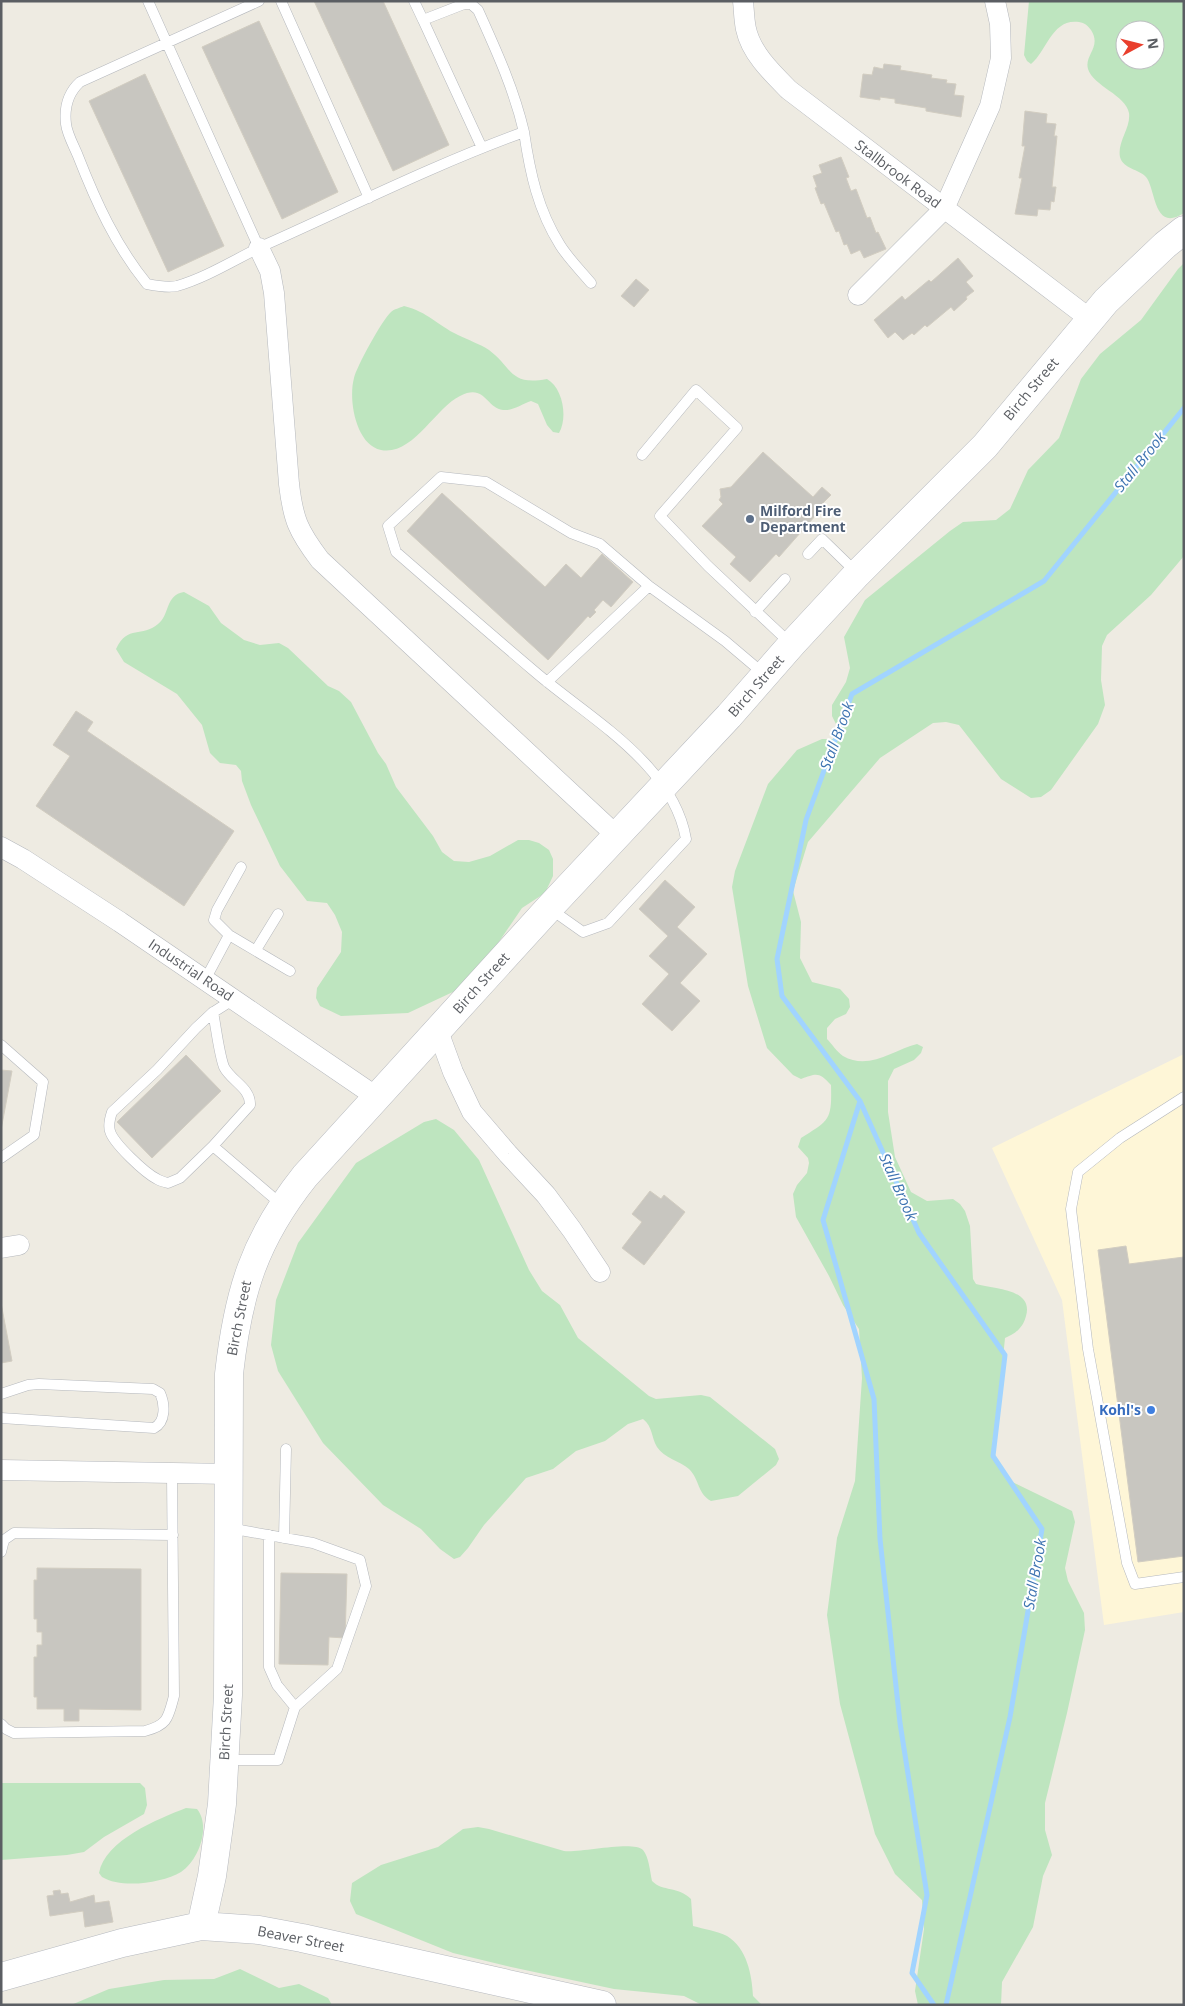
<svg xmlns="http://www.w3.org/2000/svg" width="1185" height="2006" viewBox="0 0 1185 2006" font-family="'Open Sans',sans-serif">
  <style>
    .commercial { fill: #fef6d7 }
    .green { fill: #bee5bf; fill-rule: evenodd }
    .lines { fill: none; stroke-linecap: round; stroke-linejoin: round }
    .stream { stroke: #a1d4ff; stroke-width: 5 }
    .building { fill: #c8c6c0; stroke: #d2cdc1 }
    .lane-casing { stroke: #b5b8bd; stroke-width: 11 }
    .street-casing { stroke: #b5b8bd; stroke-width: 21 }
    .secondary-casing { stroke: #b6b9bf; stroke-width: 29 }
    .lane { stroke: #fff; stroke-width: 10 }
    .street { stroke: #fff; stroke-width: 20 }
    .secondary { stroke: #fff; stroke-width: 28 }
    .service-dot { fill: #5c6f8a; stroke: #fff; stroke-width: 2 }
    .shop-dot { fill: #3f7fe0; stroke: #fff; stroke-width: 2 }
    .labels { text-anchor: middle; stroke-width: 4; stroke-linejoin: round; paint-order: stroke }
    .street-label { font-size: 14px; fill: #5b5e63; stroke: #fff }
    .service-label { font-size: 14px; font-weight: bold; fill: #4e5e75; stroke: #fff; text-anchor: start }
    .shop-label { font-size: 14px; font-weight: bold; fill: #366cbe; stroke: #fff; text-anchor: end }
    .water-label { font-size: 15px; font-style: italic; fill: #3e74b1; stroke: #fff }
  </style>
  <rect width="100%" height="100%" fill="#eeebe2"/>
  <path class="commercial" d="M1184 1054V1612L1104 1625 1062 1300 992 1148Z"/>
  <path class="green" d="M1029 1H1184V213C1153 233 1156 189 1146 177 1139 169 1123 169 1120 157 1117 142 1131 128 1129 113 1126 95 1093 86 1088 69 1084 55 1102 47 1091 30 1087 25 1085 23 1079 22 1052 18 1047 51 1031 64L1027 61 1024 55ZM1125 30H1155V60H1125Z
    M1184 263V556L1151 595 1107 635 1102 646 1101 680 1105 705 1098 724 1051 790 1041 797 1031 798 1001 779 959 725 946 722 933 723 880 758 808 842 793 891 801 922 800 958 812 982 840 989 849 999 850 1007 846 1014 835 1019 827 1028V1039C832 1044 837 1052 843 1056 869 1071 893 1050 917 1044L923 1047 921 1053 914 1060 894 1069 888 1081V1112L895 1157 911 1192 927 1201 953 1199 960 1204 965 1211 970 1226 973 1279 976 1284C992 1289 1034 1288 1026 1316 1023 1328 1015 1334 1005 1338L998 1408 992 1445 999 1467 1006 1479 1072 1511 1075 1522 1065 1568 1068 1581 1084 1613 1085 1630 1067 1713 1045 1803V1830L1052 1855 1043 1876 1033 1927 1002 1982 1001 2005H918L915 1991 924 1929 922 1900 895 1874 875 1834 840 1704 827 1615 837 1538 855 1481 862 1378 859 1329 843 1305 829 1276 796 1217 793 1194 797 1185 807 1173 809 1163 808 1158 798 1147 801 1138C829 1120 832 1121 831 1085 819 1072 817 1073 801 1079L793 1075 767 1048 748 986 732 887 735 871 768 784 797 750 822 739H834L839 737V730L832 716V705L846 682 850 668 844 637 865 600 950 531 963 522 996 520 1010 509 1028 470 1059 438 1081 379 1100 354 1141 320 1178 269Z
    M404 306C428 312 437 325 458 335 468 340 480 344 489 350 513 368 509 386 547 379 563 388 568 418 559 433L553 432 547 425 538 404 531 401C522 404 513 411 503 410 486 408 485 383 460 396 435 408 413 456 381 450 356 445 348 400 354 378 356 368 382 320 391 312 394 309 400 308 404 306Z
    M184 592 209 606 221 623 244 640 260 645 279 643 288 648 328 686 339 691 351 702 378 753 386 764 396 787 433 836 442 852 454 861 469 862 490 856 518 840H529L539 843 549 850 553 859V876L545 893 522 908 494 949 455 991 408 1013 341 1016 320 1006 316 998 317 988 341 952 342 932 335 915 327 903 307 901 280 866 251 805 242 781 241 771 236 765 220 763 210 753 202 725 177 694 124 662 116 649C128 624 142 638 158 624 170 615 165 595 184 592Z
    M436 1119 454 1130 479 1160 529 1270 542 1291 560 1305 578 1338 649 1396 656 1399 701 1395 710 1397 775 1449 779 1459 776 1465 738 1496 711 1501C697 1493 700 1480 689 1469 680 1461 664 1458 657 1447 651 1437 653 1427 643 1419L628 1424 605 1441 576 1451 553 1469 526 1478 484 1525 468 1548 460 1557 454 1559 440 1549 421 1529 383 1505 323 1443 278 1371 271 1345 276 1300 298 1243 356 1163 424 1122Z
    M1 1783H140L145 1788 147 1805 144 1814 104 1837 84 1852 67 1855 1 1860Z
    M186 1808 197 1809C211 1826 199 1860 181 1872 162 1883 122 1889 102 1877L99 1873C105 1840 158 1819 186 1808Z
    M478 1827 489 1829 564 1851C581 1853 633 1840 643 1850 649 1857 650 1872 652 1881 663 1892 678 1886 691 1899L693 1926C704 1929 717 1931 727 1936 747 1948 752 1975 753 1996L762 2005H702L684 1996 614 1989 511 1967 453 1953 356 1914 350 1901 352 1883 381 1865 438 1847 463 1829Z
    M240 1969 279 1988 299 1984 328 1998 332 2005H71L109 1989 164 1980 214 1979Z"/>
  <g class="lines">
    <path class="stream" d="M860 1101 823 1220 874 1399 880 1539 900 1723 927 1895 912 1973 934 2005
      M946 2005 1010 1717 1042 1529 993 1456 1005 1355 919 1233 860 1101 782 996 777 959 806 820 852 694 1044 581 1184 408"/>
  </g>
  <path class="building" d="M314 1H383L449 145 393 171Z
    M259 21 338 192 282 219 202 47Z
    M884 64 901 66 900 70 932 75 931 78 947 80 946 83 956 84 954 95 964 96 961 117 926 111V108L895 103V99L880 97V100L860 97 863 74 872 75 874 67 883 69Z
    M145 74 224 246 168 272 89 101Z
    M1025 111 1047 114 1046 123 1056 124 1054 136H1057L1052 187H1056L1054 202 1051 201 1050 210 1038 209 1037 216 1015 214 1022 178H1019L1025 146H1022Z
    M841 157 849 177 846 178 851 191 856 189 867 218 870 217 876 233 878 232 886 249 864 258 860 250 851 254 847 244 844 245 839 231 836 232 824 203 821 204 815 188 817 187 813 176 822 173 819 165Z
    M958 258 973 276 966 282 974 291 966 297 967 299 954 311 951 307 927 327 925 325 914 335 912 333 903 340 895 332 888 338 874 320 902 296 905 300 929 280 931 282Z
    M636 279 649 290 634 307 621 296Z
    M763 452 813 497 822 487 831 495 821 505 823 507 779 557 776 554 750 582 730 564 736 557 702 526 723 504 719 500 721 497 720 489 731 487Z
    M442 493 545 587 566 564 581 578 602 554 633 582 611 607 603 600 594 610 596 612 590 618 588 616 548 660 407 531Z
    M76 711 93 722 87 731 234 831 184 906 36 806 70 756 53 745Z
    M665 880 695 907 677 927 707 954 680 983 700 1001 672 1031 642 1004 669 974 649 956 668 936 639 909Z
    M186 1055 221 1091 152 1158 117 1122Z
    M1 1070 12 1071 1 1130Z
    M650 1191 661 1199 664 1195 685 1212 644 1265 622 1248 642 1222 632 1214Z
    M1126 1246 1129 1264 1184 1257V1556L1138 1562 1098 1250Z
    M1 1303 12 1361 1 1363Z
    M37 1568 141 1569V1710L79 1709V1721H64V1709H37V1697H34V1657H37V1645H42V1632H37V1619H34V1580H37Z
    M281 1573 347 1574 345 1638 329 1637 328 1665 279 1664Z
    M60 1890 61 1894 68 1893 70 1902 94 1895 95 1903 109 1901 113 1922 85 1927 83 1911 50 1916 47 1896 54 1895 53 1891Z"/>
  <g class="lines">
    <g class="lane-casing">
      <path id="lane" d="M148 1 259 248
        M259 1 80 82C68 93 64 107 66 124 67 134 74 146 78 156 96 202 116 246 147 284 157 286 168 288 177 286 208 277 237 258 267 244 352 206 436 164 524 132 514 89 496 50 478 10L471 4H464L423 20 414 1
        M281 1 369 198
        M423 20 482 148
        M524 132C530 173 538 210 560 245 568 258 581 271 591 283
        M642 455 696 390 737 428 660 516 708 566 791 644
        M808 554 822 539 857 573
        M755 612 785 579
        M547 682 649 586
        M549 908 583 932 608 923 686 839C673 763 587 717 534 671 488 632 442 592 396 552L388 526 441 477 486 482 571 533 600 544 649 586 725 641 764 674
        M229 935 290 971
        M256 950 278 914
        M205 980 229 935 214 920 217 910 241 867
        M234 999 212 1013 196 1028 157 1070 112 1112C110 1118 108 1125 110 1131 113 1143 145 1173 157 1179 160 1181 164 1182 168 1183L180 1178 213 1146 282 1205
        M1 1045 43 1082 34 1135 1 1158
        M1184 1097 1120 1138 1078 1172 1071 1209 1088 1349 1127 1563 1135 1584 1184 1577
        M213 1146 250 1105C251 1088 231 1081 224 1067 219 1054 216 1027 213 1012
        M1 1394 28 1385 39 1384 153 1389 160 1393C165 1404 166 1422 154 1428L1 1418
        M269 1535V1667L277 1685 295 1707
        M284 1538 286 1449
        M1 1552 4 1540 14 1533 173 1535
        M1 1724 6 1729 14 1733 145 1731C168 1725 168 1718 174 1696L172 1474
        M227 1760H278L295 1707 337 1669 366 1586 360 1560 313 1543 229 1528"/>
    </g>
    <g class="street-casing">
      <path id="street" d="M743 1C744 10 744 20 746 29 751 53 772 73 789 90L1090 319
        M259 248 270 271 274 293 289 484C293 519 298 531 320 560L617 836
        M858 295 944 209 990 106 1001 58 1000 24 995 1
        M1 847 23 859 120 922 378 1098
        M438 1031 453 1072 472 1112 508 1154 546 1195 572 1230 600 1272
        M1 1248 19 1245
        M1 1470 230 1474"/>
    </g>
    <g class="secondary-casing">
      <path id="secondary" d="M201 1926 212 1876 222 1804 228 1695 229 1374C238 1293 254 1240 305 1176L549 908 729 716 792 644 857 574 985 446 1106 301 1165 245 1184 230
        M1 1977 122 1943 201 1926 259 1930 302 1938 602 2005"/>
    </g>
    <use href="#lane" class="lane"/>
    <use href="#street" class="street"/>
    <use href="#secondary" class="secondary"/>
  </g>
  <circle class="service-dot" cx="750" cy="519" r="5"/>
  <circle class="shop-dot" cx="1151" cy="1410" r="5"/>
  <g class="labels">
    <g class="street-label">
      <text transform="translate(898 174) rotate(37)" y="5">Stallbrook Road</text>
      <text transform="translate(1031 389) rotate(-50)" y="5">Birch Street</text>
      <text transform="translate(756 686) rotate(-49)" y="5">Birch Street</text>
      <text transform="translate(191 970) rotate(34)" y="5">Industrial Road</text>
      <text transform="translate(481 983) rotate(-48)" y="5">Birch Street</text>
      <text transform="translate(239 1318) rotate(-79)" y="5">Birch Street</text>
      <text transform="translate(226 1722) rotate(-87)" y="5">Birch Street</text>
      <text transform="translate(301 1939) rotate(11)" y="5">Beaver Street</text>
    </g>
    <g class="service-label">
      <text x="760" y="516">Milford Fire<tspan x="760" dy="16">Department</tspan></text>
    </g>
    <g class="shop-label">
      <text x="1141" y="1415">Kohl's</text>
    </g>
    <g class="water-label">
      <text transform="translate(1140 462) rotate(-51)" y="5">Stall Brook</text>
      <text transform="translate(837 736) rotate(-70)" y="5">Stall Brook</text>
      <text transform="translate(898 1187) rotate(66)" y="5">Stall Brook</text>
      <text transform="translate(1035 1574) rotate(-80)" y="5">Stall Brook</text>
    </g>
  </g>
  <rect width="1185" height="2006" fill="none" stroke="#5b5e63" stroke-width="5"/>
  <g transform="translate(1140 45) rotate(83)"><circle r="24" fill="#ffffff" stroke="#bdbfc1"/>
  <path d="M0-4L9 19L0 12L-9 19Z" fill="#e93f2d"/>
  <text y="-8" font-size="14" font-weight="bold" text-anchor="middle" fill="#5b5e63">N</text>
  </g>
</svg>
